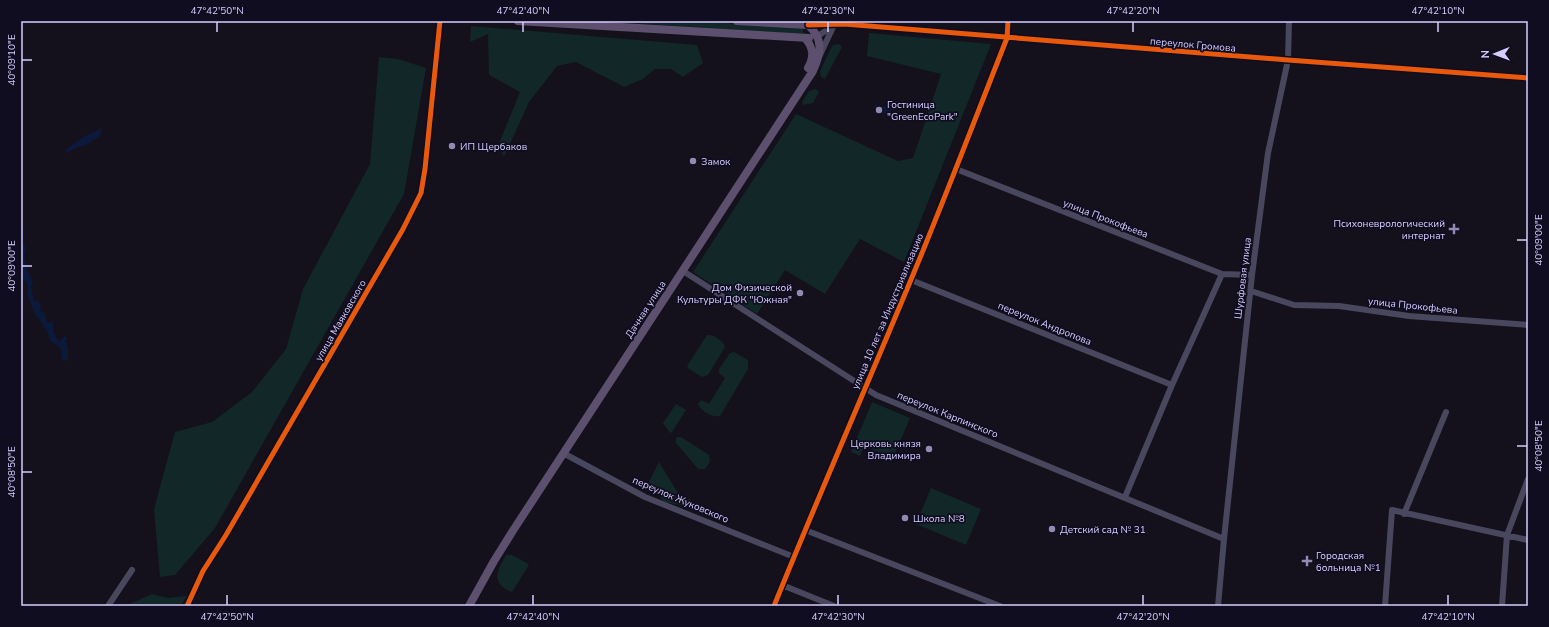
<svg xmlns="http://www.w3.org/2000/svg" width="1549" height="627" viewBox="0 0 1549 627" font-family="'Nunito Sans',sans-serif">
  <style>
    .green { fill: #112728 }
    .water { fill: #0b193a }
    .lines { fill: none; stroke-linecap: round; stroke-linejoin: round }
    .minor { stroke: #49475d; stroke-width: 6 }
    .major { stroke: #5d506e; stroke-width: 8 }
    .cycleway-casing { stroke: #110d20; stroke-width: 8 }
    .cycleway { stroke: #e8590c; stroke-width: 5 }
    .ticks { fill: none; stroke: #d4cdfe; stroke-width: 1.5 }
    .poi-dot { fill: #918baf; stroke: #110d20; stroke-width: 1.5 }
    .labels { text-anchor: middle; stroke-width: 3.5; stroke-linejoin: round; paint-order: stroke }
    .street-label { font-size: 10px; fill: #d4cdfe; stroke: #110d20 }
    .poi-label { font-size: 10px; fill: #d4cdfe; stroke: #110d20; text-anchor: start }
    .neatline { fill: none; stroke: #d4cdfe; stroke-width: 1.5 }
    .ticks-label { font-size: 10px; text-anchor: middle; fill: #d4cdfe }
  </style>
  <rect width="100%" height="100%" fill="#14111c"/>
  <path class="green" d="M599 21H694L803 28V34Z
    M471 26 697 45 703 63 683 77 671 69H655L643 79 624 87 576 62 557 66 529 102 504 157 498 146 520 92 489 75 488 34 470 42Z
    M869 33 991 44 904 262 860 239 825 294 785 270 757 314 693 272 796 114 898 161 913 158 941 74 867 56Z
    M839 44 842 47 825 79C821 78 820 75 820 71L831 48 833 45Z
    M379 57 398 59 426 68 404 194 215 528 175 575 160 577 154 509 175 432 212 422 252 392 286 349 303 289 370 164Z
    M816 89 819 92 813 103 803 105 802 102 809 91Z
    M707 335C714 334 723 341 725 347L708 375 702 377 689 369 687 366Z
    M734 352 748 360V369L720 416C712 418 701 411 698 404L701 400 709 404 725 378 719 373V369L730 353Z
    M872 402 910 418 893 458 864 446 860 456 851 452Z
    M676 404 686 410 672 432 670 433 663 423Z
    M678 437H681L709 455 710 462 705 469H698L676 443V438Z
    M659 462 686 506 664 502 649 482Z
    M931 488 981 509 966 545 916 524Z
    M506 555H512L527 563 529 565 512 592C490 583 497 571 506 555Z
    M152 594 168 598 187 596 181 605 178 606H125Z"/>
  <path class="water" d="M876 104 891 109V115L887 116 883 112H878L877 109 873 108Z
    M102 128 100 136 86 145 73 149 67 153 65 150 85 136Z
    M21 229H23V243L26 248C21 260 29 271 33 282L31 287 34 300 37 302 38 298 41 307 40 310 46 314V319L48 323 53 322C53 328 54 336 59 341L65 336 68 338 65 342 68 348V359L65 361 62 360 61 352 62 350 50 340 47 331 35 314 27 294 28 282 21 279Z"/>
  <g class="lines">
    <path class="minor" d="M808 25 844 24 1288 60 1528 78
      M818 36 834 25
      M820 55 834 25V21
      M956 169 1222 274 1252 275
      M683 271 876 395 1224 539
      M911 280 1172 385
      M1251 291 1294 305 1339 306 1409 316 1528 325
      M563 453 645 497 794 557
      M1125 497 1172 385 1222 274
      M1404 514 1446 412
      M805 530 1000 606
      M782 585 834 606
      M108 606 132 570
      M187 606 203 571 226 535 403 229 421 193 425 169 440 21
      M774 606C818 497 865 390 910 282 944 201 975 119 1007 38L1008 21
      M1218 606 1224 539 1252 275 1268 153 1288 60 1289 21
      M1385 606 1392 510 1528 540
      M1502 606 1507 535 1528 479"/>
    <path class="major" d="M518 21 809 38
      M805 38C814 48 814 57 808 68
      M469 606 494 561 514 529 813 71C821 53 824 39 808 25L737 21"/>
    <g class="cycleway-casing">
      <path id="cycleway" d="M808 25 844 24 1288 60 1528 78
        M187 606 203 571 226 535 403 229 421 193 425 169 440 21
        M774 606C818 497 865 390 910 282 944 201 975 119 1007 38L1008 21"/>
    </g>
    <use href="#cycleway" class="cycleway"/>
  </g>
  <path class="ticks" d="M217 22V32M523 22V32M828 22V32M1133 22V32M1438 22V32M22 60H32M1517 240H1527M22 266H32M1517 446H1527M22 472H32M227 595V605M533 595V605M838 595V605M1143 595V605M1448 595V605"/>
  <g class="poi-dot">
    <circle cx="879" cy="110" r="4"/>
    <circle cx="452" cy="146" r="4"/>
    <circle cx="693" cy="161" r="4"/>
    <path d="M1452 223h4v4h4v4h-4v4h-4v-4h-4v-4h4z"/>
    <circle cx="800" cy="293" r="4"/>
    <circle cx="929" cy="449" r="4"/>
    <circle cx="905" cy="518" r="4"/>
    <circle cx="1052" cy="529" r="4"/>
    <path d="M1305 555h4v4h4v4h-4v4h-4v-4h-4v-4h4z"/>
  </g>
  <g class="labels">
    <g class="street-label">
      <text transform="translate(1193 44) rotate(5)" y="4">переулок Громова</text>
      <text transform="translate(1106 218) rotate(21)" y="4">улица Прокофьева</text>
      <text transform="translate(1242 278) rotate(-83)" y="4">Шурфовая улица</text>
      <text transform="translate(1413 305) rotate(6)" y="4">улица Прокофьева</text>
      <text transform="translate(645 309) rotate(-57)" y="4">Дачная улица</text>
      <text transform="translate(887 311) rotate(-67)" y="4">улица 10 лет за Индустриализацию</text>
      <text transform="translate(340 320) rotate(-60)" y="4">улица Маяковского</text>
      <text transform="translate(1045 323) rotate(22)" y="4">переулок Андропова</text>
      <text transform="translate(948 414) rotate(22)" y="4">переулок Карпинского</text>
      <text transform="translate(681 499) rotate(23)" y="4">переулок Жуковского</text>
    </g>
    <g class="poi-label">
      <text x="887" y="108">Гостиница<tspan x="887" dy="12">"GreenEcoPark"</tspan></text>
      <text x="460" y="150">ИП Щербаков</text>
      <text x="701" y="165">Замок</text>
      <text x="1445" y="227" text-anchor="end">Психоневрологический<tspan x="1445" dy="12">интернат</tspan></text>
      <text x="792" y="291" text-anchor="end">Дом Физической<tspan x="792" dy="12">Культуры ДФК "Южная"</tspan></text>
      <text x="921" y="447" text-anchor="end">Церковь князя<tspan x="921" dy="12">Владимира</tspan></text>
      <text x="913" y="522">Школа №8</text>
      <text x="1060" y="533">Детский сад № 31</text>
      <text x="1316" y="559">Городская<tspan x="1316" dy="12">больница №1</tspan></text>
    </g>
  </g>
  <rect width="1549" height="627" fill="none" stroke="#110d20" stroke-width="44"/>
  <g transform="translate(1495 54) rotate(269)" stroke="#110d20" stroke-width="3" paint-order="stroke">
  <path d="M0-3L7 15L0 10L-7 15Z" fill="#d4cdfe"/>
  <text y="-6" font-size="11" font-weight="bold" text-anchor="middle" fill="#d4cdfe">N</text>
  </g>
  <rect x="22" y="22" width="1505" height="583" class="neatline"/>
  <g class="ticks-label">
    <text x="217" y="14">47°42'50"N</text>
    <text x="523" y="14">47°42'40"N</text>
    <text x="828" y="14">47°42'30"N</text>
    <text x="1133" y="14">47°42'20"N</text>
    <text x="1438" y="14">47°42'10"N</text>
    <text transform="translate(11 60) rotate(-90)" y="4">40°09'10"E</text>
    <text transform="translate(1538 240) rotate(-90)" y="4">40°09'00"E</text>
    <text transform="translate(11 266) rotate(-90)" y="4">40°09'00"E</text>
    <text transform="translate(1538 446) rotate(-90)" y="4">40°08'50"E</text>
    <text transform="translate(11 472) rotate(-90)" y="4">40°08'50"E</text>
    <text x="227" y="620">47°42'50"N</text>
    <text x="533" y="620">47°42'40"N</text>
    <text x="838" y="620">47°42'30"N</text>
    <text x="1143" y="620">47°42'20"N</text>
    <text x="1448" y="620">47°42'10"N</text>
  </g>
</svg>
